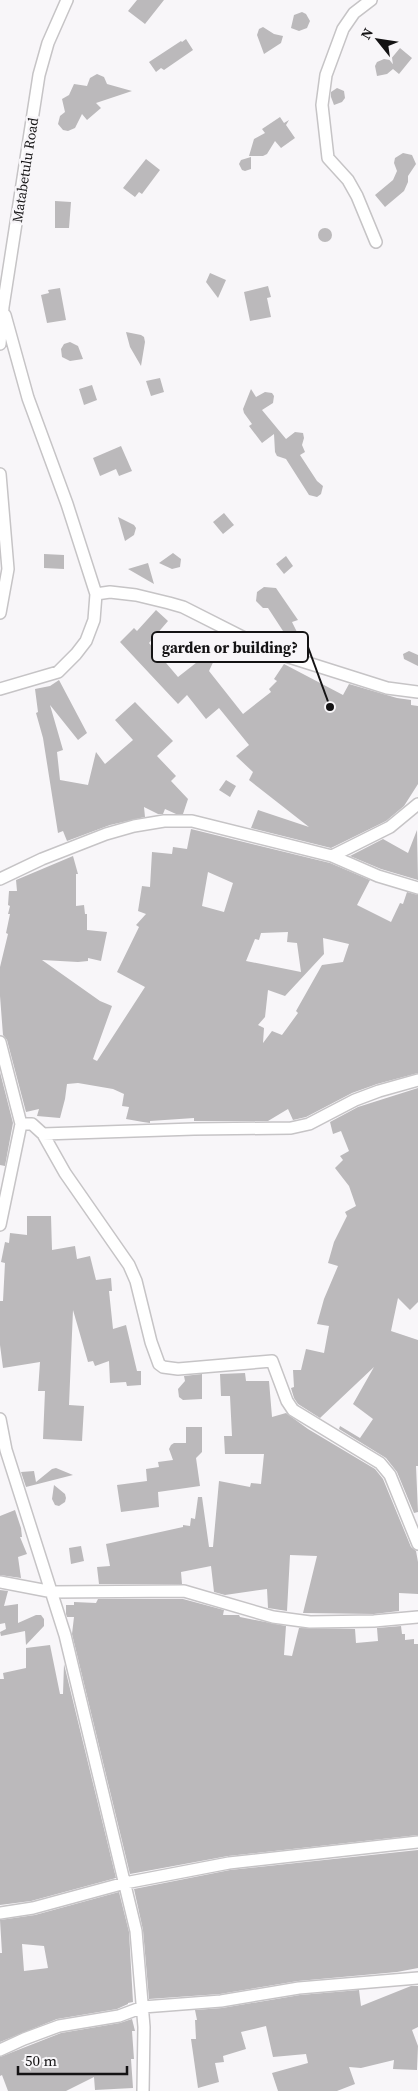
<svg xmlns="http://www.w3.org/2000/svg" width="418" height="2091" viewBox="0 0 418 2091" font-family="'Source Serif 4',serif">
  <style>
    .building { fill: #bbb9bb; fill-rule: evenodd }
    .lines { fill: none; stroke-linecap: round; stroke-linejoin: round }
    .street-casing { stroke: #c6c4c6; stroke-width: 14 }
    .street { stroke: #fff; stroke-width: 11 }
    .labels { text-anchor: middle; stroke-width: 5; stroke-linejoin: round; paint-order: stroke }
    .street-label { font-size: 14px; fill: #141314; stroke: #f8f6f9 }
    .leader { fill: none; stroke: #141314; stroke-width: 2 }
    .callout-dot { fill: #141314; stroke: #f8f6f9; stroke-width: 2 }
    .callout { fill: #f8f6f9; stroke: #141314; stroke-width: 2 }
    .callout-label { font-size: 15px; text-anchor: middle; font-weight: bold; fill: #141314 }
  </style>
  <rect width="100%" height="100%" fill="#f8f6f9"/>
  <path class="building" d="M137 0H164L145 24 128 11Z
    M302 12 306 14 310 21 307 28 299 31 291 28 294 15Z
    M263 27 274 34 283 36 281 43 264 54 257 35 259 29Z
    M186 39 193 50 164 70 161 68 156 72 149 62 181 41 182 42Z
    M400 48 412 58 399 74 393 69 387 74 377 76 375 66 377 62 384 59 390 60Z
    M97 74 104 77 107 84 132 91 96 103 101 108 87 120 82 114 75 128 68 131 63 130 58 124 60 116 65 112 62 99 69 95 74 84 87 86 90 78Z
    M337 88 344 91 345 98 342 102 334 105 331 97V92Z
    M280 117 284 123 289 120 286 125 295 138 281 148 275 141 267 154 263 156H249L254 139 265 133 262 129Z
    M403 153 412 155 416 164 408 176V182L404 191 385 207 375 195 393 180 397 171 394 163 395 158Z
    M251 157V169L245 171 242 170 239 164 241 160Z
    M146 159 160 170 142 194 139 192 135 197 123 188Z
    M55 201 71 202 69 228H55Z
    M318 235a7 7 0 1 1 14 0a7 7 0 1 1-14 0Z
    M210 273 226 280 218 298 206 282Z
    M268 286 271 297 267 298 271 317 250 321 244 292Z
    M60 288 66 320 47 323 41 295 49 293 48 290Z
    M126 332 141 335 144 337 145 342 141 366 130 347Z
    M70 342 78 346 83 359 70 361 62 357 61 349 64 344Z
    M160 378 164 392 151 396 146 381Z
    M92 385 97 400 84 405 79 389Z
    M251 389 256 397 265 392 272 393 274 396 273 403 262 410 286 439 295 432 303 433 304 438 302 445 305 452 300 455 317 481 323 486 321 494 317 497 309 495 286 459 277 456 275 452 274 434 262 443 249 426 252 424 244 413 243 409Z
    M121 446 132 471 119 476 116 469 100 476 93 458Z
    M224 513 234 525 223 534 213 522Z
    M118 517 134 525 136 528 134 535 125 541Z
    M173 553 181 559 180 567 172 569 159 563Z
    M44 554 64 555V569L44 568Z
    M286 556 293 566 284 574 276 564Z
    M148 563 154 584 128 569Z
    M264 587 276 588 298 620 292 622 298 634 297 637 292 643 285 640 283 631 268 608H263L256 601 257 592Z
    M156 610 168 621 149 643 178 677 201 659 200 656 203 651 208 648 212 650 222 643 209 671 243 714 271 692 269 689 277 681 274 679 284 664 343 695 349 684 397 698 411 700V705L418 706V784L404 806 386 821 331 848 251 828 258 810 309 827 249 780 253 772 236 756 249 745 219 708 206 719 187 695 178 704 120 642 134 628 137 631Z
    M409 651 418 655V666L404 659 403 654Z
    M59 680 87 733 78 740 50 705 63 750 57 752 60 780 88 785 96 752 105 764 133 740 115 720 135 702 173 741 157 756 176 776 171 781 188 799 183 814H176L165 809 163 814H158L144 807 145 817 110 825 67 841 63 831 58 833 43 738 36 713 38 712 35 689 50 686Z
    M226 780 236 786 230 797 219 790Z
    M191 829 330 863 370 880 357 905 391 922 400 903 403 904 407 892 418 895V1073L377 1084 352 1093 306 1117 293 1120 288 1109 268 1121H194V1118L150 1121V1123L143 1122 126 1119 129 1107 122 1106 124 1094 113 1089 78 1083 67 1084 65 1099 60 1118 37 1116 39 1109 26 1112 7 1040 3 1035 0 996V967L8 934 6 933 10 914H8L10 906 8 905 9 891H17L16 880 73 856 78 874H76V906L84 905 85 914H87V930L107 932 101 961 88 958V961L78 962 42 960 100 1001 112 1006 93 1059 97 1061 145 987 117 972 139 927 136 925 146 914 138 911 142 886 150 887 152 852 172 854 173 847 187 849ZM208 872 233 883 224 912 202 906ZM288 932 287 942 297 943 301 972 246 961 255 939 259 940 261 933ZM323 938 349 944 343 962 322 965 296 1011 298 1013 282 1035 272 1031 263 1043 264 1028 258 1025 265 1017 268 990 285 996 324 954Z
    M417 830 418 880 381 869 350 856 383 839 408 853Z
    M0 1072 13 1123 5 1166 0 1165Z
    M418 1088V1302L410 1310 398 1298 391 1331 418 1340V1466H416L418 1512 414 1513 397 1472 386 1458 339 1429 340 1426 360 1438 373 1419 353 1404 374 1367 320 1418 298 1404 294 1398 291 1388 294 1387 293 1370H301L306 1349 324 1353 329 1326 317 1324 324 1299 338 1266 328 1263 334 1242 347 1216 345 1212 356 1206 349 1186 335 1168 343 1160 340 1156 349 1151 341 1131 333 1134 330 1122 358 1107Z
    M27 1216H51L52 1250 75 1246 77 1259 90 1256 96 1280 111 1278 112 1291H109L113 1329 126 1325 137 1371H141V1385L127 1386 126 1382 110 1383 109 1361 95 1366 93 1361 88 1362 73 1310 69 1405 84 1406 82 1441 43 1439 45 1391H38L40 1362 3 1368 0 1345V1301H3L5 1263 1 1262 5 1242 9 1243 10 1233 27 1235Z
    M245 1373 246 1381H269L272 1417 286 1413 308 1429 375 1469 383 1479 411 1547 416 1551 418 1562V1594L399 1593V1611L374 1614 303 1613 317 1556 290 1555 287 1611 268 1608 267 1589 225 1595 214 1592 211 1566 181 1572 182 1584H99L97 1567 110 1566 106 1544 183 1527V1525L190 1526 191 1518 195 1519 198 1497H202L209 1547H213L219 1481 250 1487 251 1483 261 1484 264 1454H225L224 1436H232L230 1396H221L220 1374Z
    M202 1374V1399L183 1400 179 1397 178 1389 185 1381 184 1376Z
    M186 1427H202V1452L196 1458 200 1486 158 1492 159 1507 121 1512 117 1485 147 1481 146 1469 159 1467 158 1462 173 1460 169 1449 171 1445 174 1443H186Z
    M56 1468 73 1475 26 1487 21 1472 34 1471 36 1482 52 1469Z
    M54 1485 65 1494 66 1498 65 1502 59 1506 55 1505 52 1499Z
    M15 1510 21 1528 22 1537H20L27 1554 18 1557 21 1578 0 1575V1516Z
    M81 1546 84 1561 71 1564 69 1548Z
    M0 1590 8 1591 4 1606 18 1604V1623L36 1615H41L44 1619V1626L26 1645 25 1631 1 1636 0 1632 6 1629 5 1623 0 1624Z
    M98 1599H183L224 1610 223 1615H239L240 1617 286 1626 284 1655 292 1656 299 1628 355 1629 356 1643 378 1641 377 1628 401 1626 402 1634H405V1640L414 1639V1644H418V1835L228 1856 130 1874 72 1634 74 1617H67L66 1614V1605H74V1602L96 1603Z
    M50 1645 60 1694H63L64 1664 116 1878 31 1901 0 1905V1679H4L3 1673 26 1668V1648Z
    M418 1850V1968L397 1972 298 1981 220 1994 149 1999 143 1930 134 1889 230 1870Z
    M119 1892 129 1932 133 2002 128 2003V2004L117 2009 57 2019 0 2042V1953H2L0 1920 35 1915ZM22 1944 44 1946 48 1968 24 1971Z
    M411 1986H418V2027L412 2030 418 2046 417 2070 393 2069 394 2060 361 2068 349 2067 355 2084 337 2091H278L272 2073 308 2063 306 2054 273 2057 266 2026 241 2032 246 2049 223 2056 224 2062 215 2063 219 2082 198 2088 191 2039H196L195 2020H197L195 2010 222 2008 300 1995 359 1990 361 2006Z
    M132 2019 135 2031H132L134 2059H131L133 2088 95 2090 94 2077 66 2091H8L2 2075 0 2076V2057L61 2033 120 2023Z"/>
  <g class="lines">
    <g class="street-casing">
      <path id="street" d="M371 0 354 13 343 29 326 75 322 105 328 158 348 180 357 196 376 242
        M5 315 28 398 67 504 96 594
        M0 344 3 307 39 75 48 43 67 0
        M0 474 8 569 0 613
        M0 689 58 672 76 654 86 641 94 620 96 594 110 592 136 595 169 603 183 607 270 651 387 688 418 692
        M332 856 378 876 418 888
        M0 879 42 859 106 834 134 826 164 821H192L332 856 390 827 418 804
        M0 1042 21 1124 0 1225
        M21 1124H32L43 1134 65 1173 129 1265 136 1281 151 1342 159 1364 163 1367 178 1369 272 1361 287 1401 293 1410 380 1463 390 1475 418 1544
        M43 1134 194 1129 291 1128 309 1124 355 1100 379 1091 418 1080
        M0 1419 6 1450 65 1635 136 1931 144 2027 143 2091
        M0 1582 53 1592 184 1591 273 1617 310 1622 374 1621 418 1617
        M0 1913 33 1908 125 1883 229 1863 418 1842
        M0 2050 24 2039 59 2026 119 2016 143 2007 221 2001 299 1988 418 1978"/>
    </g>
    <use href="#street" class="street"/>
  </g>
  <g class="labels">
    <g class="street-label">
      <text transform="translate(25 170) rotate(-81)" y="5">Matabetulu Road</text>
    </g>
  </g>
  <path class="leader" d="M330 707L308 647"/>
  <circle class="callout-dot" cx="330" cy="707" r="5"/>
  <rect class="callout" x="152" y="632" width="156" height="30" rx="5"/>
  <g class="callout-label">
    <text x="230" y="653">garden or building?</text>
  </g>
  <g transform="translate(378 40) rotate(300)" stroke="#f8f6f9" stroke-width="4" paint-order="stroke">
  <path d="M0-4L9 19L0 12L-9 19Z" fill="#141314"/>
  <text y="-8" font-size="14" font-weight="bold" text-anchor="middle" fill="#141314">N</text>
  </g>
  <path d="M18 2066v8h109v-8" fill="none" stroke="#141314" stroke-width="2.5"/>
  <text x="25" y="2066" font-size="15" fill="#141314" stroke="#f8f6f9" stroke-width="4" paint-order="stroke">50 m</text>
</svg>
